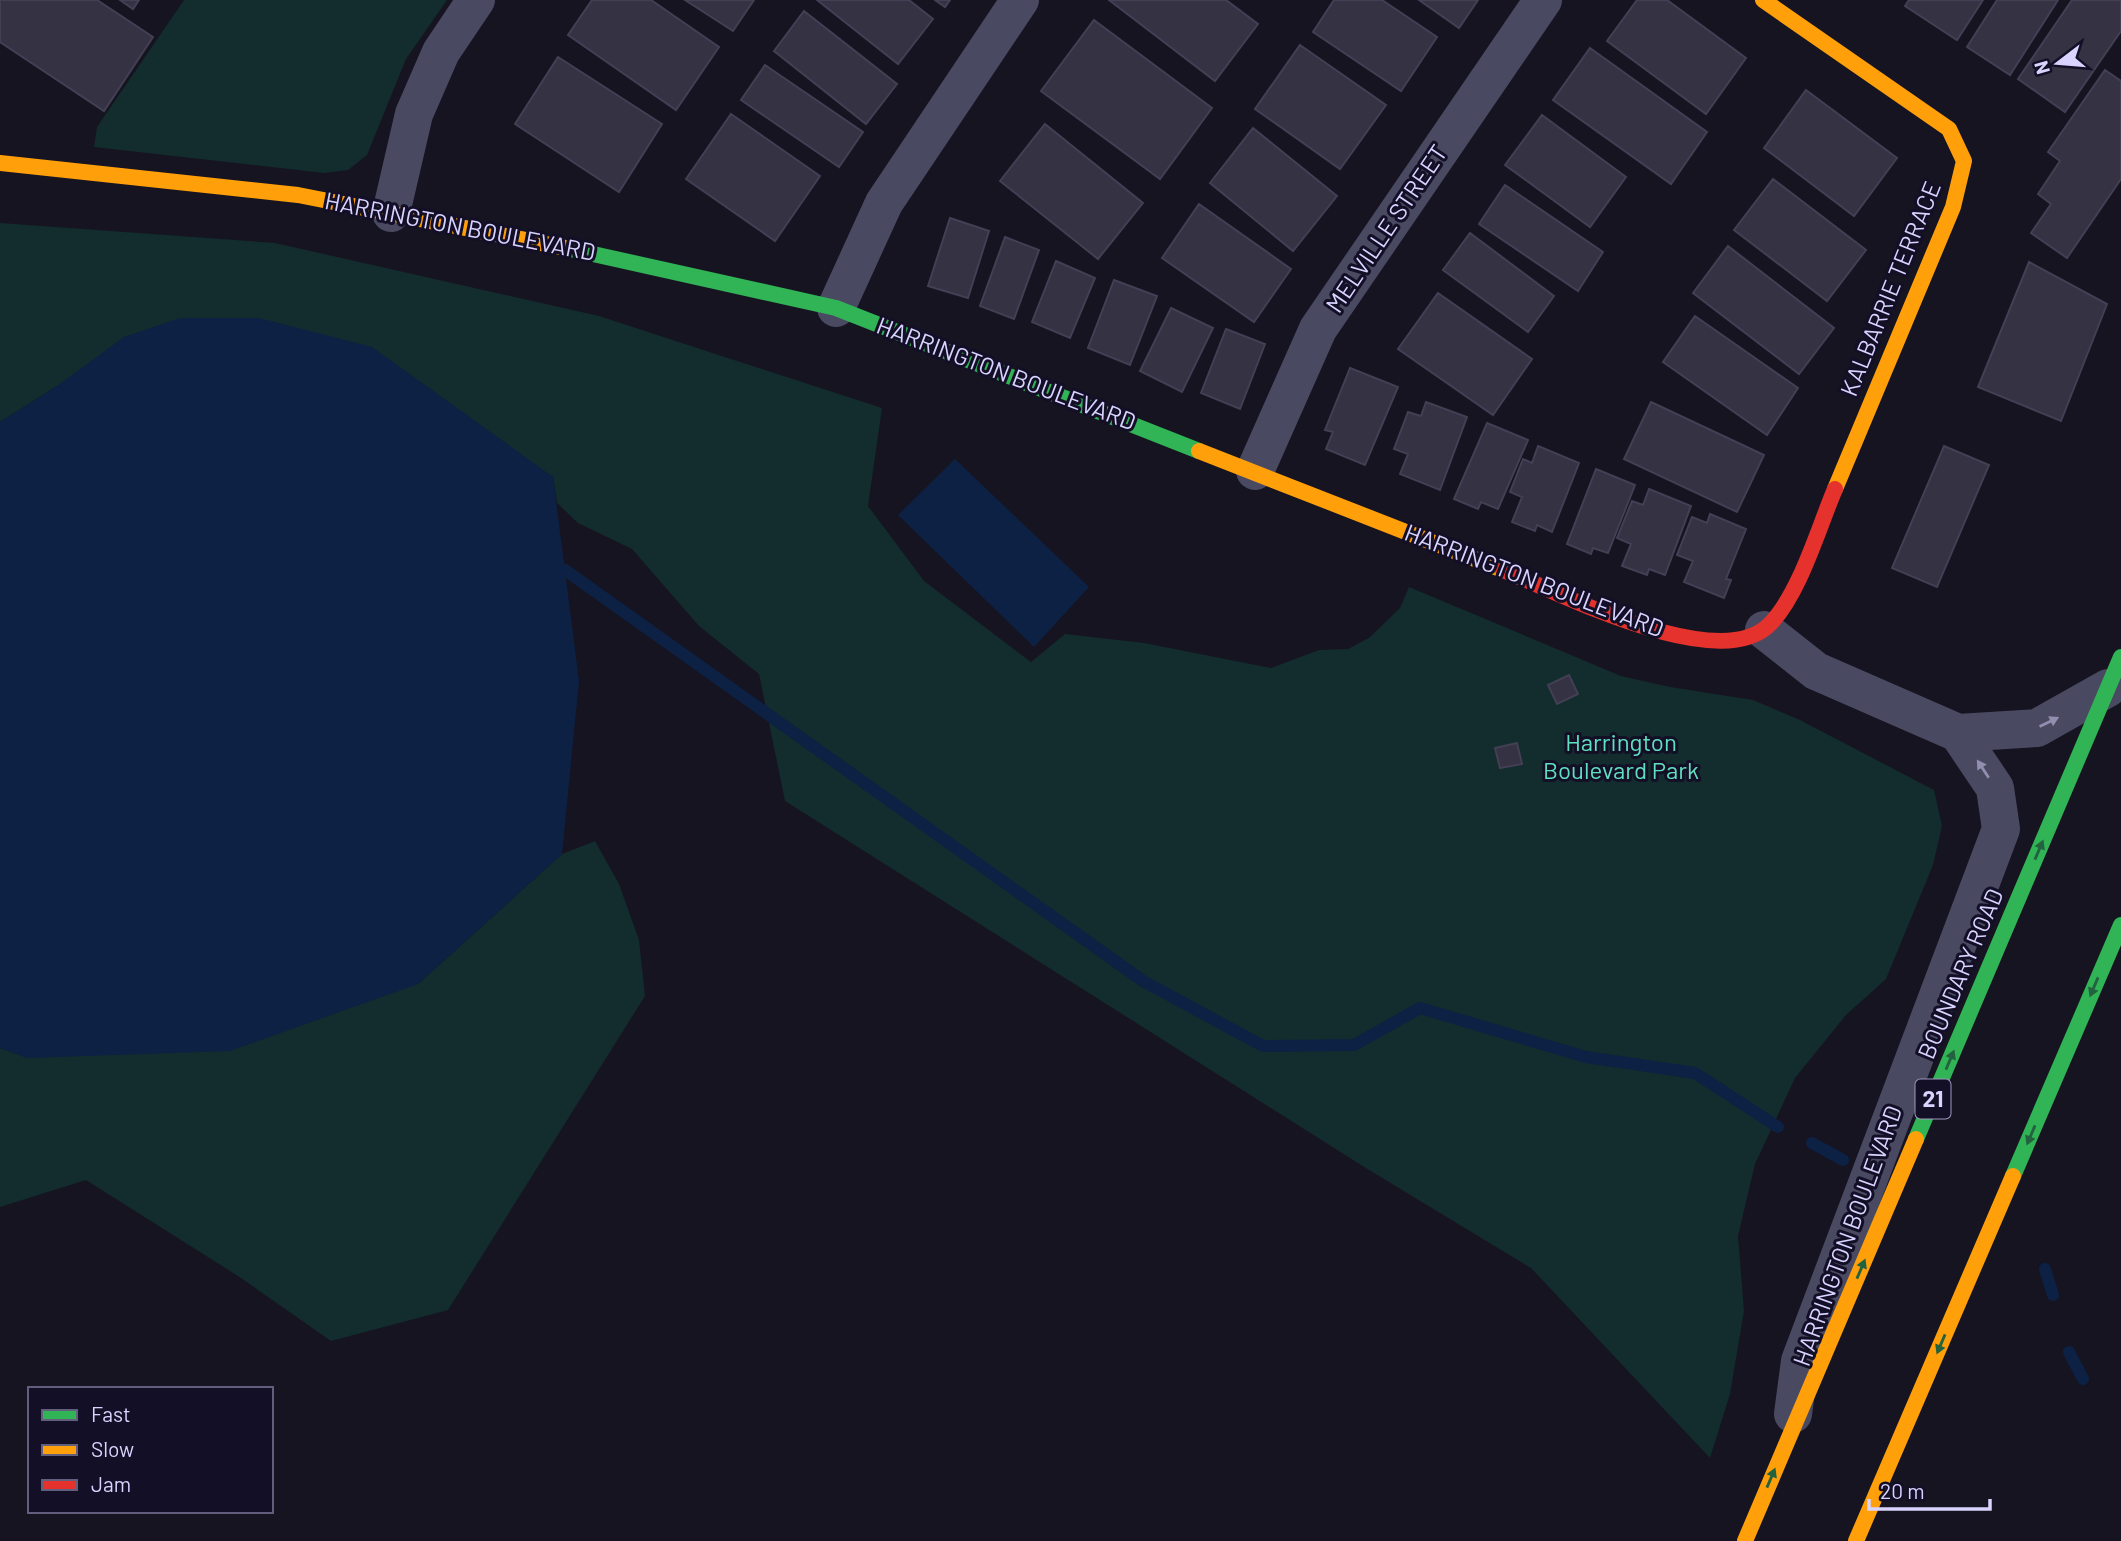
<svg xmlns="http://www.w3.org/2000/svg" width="2121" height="1541" viewBox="0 0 2121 1541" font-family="Barlow,sans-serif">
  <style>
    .green { fill: #132c2d }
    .water { fill: #0d2144 }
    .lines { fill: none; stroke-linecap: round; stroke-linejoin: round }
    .stream { stroke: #0d2144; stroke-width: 12 }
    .building { fill: #343243; stroke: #433f54; stroke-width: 2 }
    .street { stroke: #4a4962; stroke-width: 38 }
    .fast { stroke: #30b455; stroke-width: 16 }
    .slow { stroke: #ff9f0a; stroke-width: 16 }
    .jam { stroke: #e5322d; stroke-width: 16 }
    .oneway { fill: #928eb0 }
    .oneway2 { fill: #22623e }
    .labels { text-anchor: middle; stroke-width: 6; stroke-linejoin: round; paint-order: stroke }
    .shield { fill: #130f26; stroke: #9e99be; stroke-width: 2 }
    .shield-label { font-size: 23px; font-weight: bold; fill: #d9d4ff }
    .street-label { font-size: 24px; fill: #d9d4ff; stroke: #130f26 }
    .park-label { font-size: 24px; fill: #5fe0c0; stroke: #130f26 }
  </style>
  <rect width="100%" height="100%" fill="#161421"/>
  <path class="green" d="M184 0H447L406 59 367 155 348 170 324 173 94 147 97 127Z
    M0 223 275 243 599 316 882 408 868 506 924 581 1031 662 1065 634 1144 643 1271 668 1319 650 1348 649 1369 638 1400 608 1409 587 1621 676 1670 687 1753 700 1800 720 1934 790 1942 826 1933 865 1886 979 1846 1015 1795 1078 1755 1164 1738 1236 1744 1311 1730 1394 1710 1458 1531 1268 1369 1170 785 801 759 674 699 626 632 549 578 523 557 503 553 477 57 386 0 422Z
    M595 841 619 884 639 940 645 996 448 1310 331 1341 238 1276 86 1180 0 1207V1048L28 1058 418 984 562 854Z"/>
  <path class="water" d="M180 318H259L372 347 553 477 579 681 562 854 418 984 230 1051 28 1058 0 1048V422L57 386 124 337Z
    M955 459 1089 587 1034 647 898 515Z"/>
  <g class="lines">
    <path class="stream" d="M565 570 1143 981 1263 1046 1354 1045 1420 1008 1586 1057 1695 1073 1778 1127
      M1812 1143 1843 1160
      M2045 1269 2053 1295
      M2069 1352 2083 1379"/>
  </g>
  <path class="building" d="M0 0H97L153 37 104 111 0 42Z
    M120 0H139L133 9Z
    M592 0H651L719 47 676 110 568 35Z
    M685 0H754L733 31Z
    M817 0H909L933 19 898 64Z
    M935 0H950L945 7Z
    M1109 0H1226L1258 24 1215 81Z
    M1334 0H1382L1437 37 1401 91 1313 32Z
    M1419 0H1478L1459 28Z
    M1637 0H1667L1746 58 1706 114 1607 41Z
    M1909 0H1983L1957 40 1905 6Z
    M1997 0H2058L2010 75 1967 47Z
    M2072 0H2121V31L2065 112 2018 79Z
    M804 11 897 84 866 124 774 51Z
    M1094 20 1212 108 1160 179 1041 91Z
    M1300 45 1386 105 1340 169 1255 109Z
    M1590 48 1707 132 1671 184 1553 100Z
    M558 57 662 124 619 192 515 124Z
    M765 65 863 132 839 167 741 100Z
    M2105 70 2121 81V179L2067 258 2031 233 2051 204 2038 194 2060 161 2048 152Z
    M1806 90 1897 158 1854 216 1764 148Z
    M731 114 820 176 775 241 686 179Z
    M1542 115 1626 177 1590 227 1505 165Z
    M1045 124 1143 203 1098 259 1000 181Z
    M1253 128 1337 196 1293 251 1210 183Z
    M1773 179 1866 250 1827 301 1734 230Z
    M1505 185 1603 252 1578 291 1479 224Z
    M1199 204 1291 269 1254 322 1162 258Z
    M950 218 989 231 968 298 928 286Z
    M1470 233 1554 296 1528 332 1443 270Z
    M1005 237 1039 250 1014 319 980 306Z
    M1728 246 1834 328 1799 374 1693 293Z
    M1056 261 1095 278 1070 338 1032 322Z
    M2029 262 2107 304 2061 421 1978 387Z
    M1114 280 1157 296 1130 365 1088 348Z
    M1438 293 1532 359 1493 415 1398 349Z
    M1171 308 1213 328 1182 392 1140 371Z
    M1695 316 1798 388 1767 435 1663 362Z
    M1226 329 1265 344 1240 409 1201 393Z
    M1350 368 1398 387 1365 465 1326 449 1333 432 1325 430Z
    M1426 402 1467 417 1440 490 1400 474 1408 454 1394 449 1408 412 1421 416Z
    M1651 402 1764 455 1737 512 1624 459Z
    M1487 423 1528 440 1498 509 1481 502 1478 509 1454 499Z
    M1538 446 1579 463 1552 532 1537 525 1535 531 1512 522 1522 497 1510 492 1523 459 1532 463Z
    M1944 446 1989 465 1937 587 1892 568Z
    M1596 469 1635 485 1608 553 1593 548 1591 554 1567 544Z
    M1649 489 1691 506 1665 575 1649 569 1647 575 1622 566 1631 544 1617 538 1632 501 1643 505Z
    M1710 514 1746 529 1726 579 1731 580 1724 598 1684 582 1693 561 1677 555 1692 517 1707 523Z
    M1569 675 1578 694 1557 704 1548 685Z
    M1517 743 1522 764 1500 768 1495 748Z"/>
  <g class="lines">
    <path class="street" d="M391 213 414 114 441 52 476 0
      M836 308 884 203 1020 0
      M1255 471 1318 329 1543 0
      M1764 630 1816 671 1958 733 2037 728 2108 688
      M1793 1414 1800 1361 2001 829 1995 788 1958 733"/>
    <path class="fast" d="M566 248 836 308 1199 451
      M1916 1139 2121 657
      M2013 1176 2121 925"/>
    <path class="slow" d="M1763 0 1949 129 1964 161 1953 207 1835 489
      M0 163 298 195 566 248
      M1199 451 1503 570
      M1745 1541 1916 1139
      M1856 1541 2013 1176"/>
    <path class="jam" d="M1503 570C1560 593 1720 676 1770 624 1800 593 1818 529 1835 489"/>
  </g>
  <defs><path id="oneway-solid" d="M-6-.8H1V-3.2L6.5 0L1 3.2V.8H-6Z" transform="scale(1.75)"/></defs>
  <g class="oneway">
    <use href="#oneway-solid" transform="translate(2049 722) rotate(-26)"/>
    <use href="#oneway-solid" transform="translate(1983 769) rotate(-123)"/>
  </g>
  <g class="oneway2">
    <use href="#oneway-solid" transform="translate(2039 850) rotate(-67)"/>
    <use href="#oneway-solid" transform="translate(2094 987) rotate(113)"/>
    <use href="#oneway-solid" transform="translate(1950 1060) rotate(-67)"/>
    <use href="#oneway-solid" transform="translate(2031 1135) rotate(113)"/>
    <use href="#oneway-solid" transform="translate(1861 1269) rotate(-67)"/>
    <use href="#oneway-solid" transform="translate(1941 1344) rotate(113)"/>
    <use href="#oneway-solid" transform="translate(1771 1478) rotate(-67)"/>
  </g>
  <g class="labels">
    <rect class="shield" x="1915.5" y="1079.5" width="35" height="39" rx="5"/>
    <g class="shield-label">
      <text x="1933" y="1107">21</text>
    </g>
    <g class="street-label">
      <text transform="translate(460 227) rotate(11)" y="8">HARRINGTON BOULEVARD</text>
      <text transform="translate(1387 229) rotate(-56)" y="8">MELVILLE STREET</text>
      <text transform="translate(1891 289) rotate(-68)" y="8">KALBARRIE TERRACE</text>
      <text transform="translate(1006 374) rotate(21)" y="8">HARRINGTON BOULEVARD</text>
      <text transform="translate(1534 581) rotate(21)" y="8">HARRINGTON BOULEVARD</text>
      <text transform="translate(1961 974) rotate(-67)" y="8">BOUNDARY ROAD</text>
      <text transform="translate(1848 1236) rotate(-70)" y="8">HARRINGTON BOULEVARD</text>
    </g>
    <g class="park-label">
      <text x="1621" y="751">Harrington<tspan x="1621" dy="28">Boulevard Park</tspan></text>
    </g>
  </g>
  <rect x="28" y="1387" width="245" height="126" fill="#130f26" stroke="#625e7d" stroke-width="2"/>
  <rect x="42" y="1410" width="35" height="10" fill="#30b455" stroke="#625e7d" stroke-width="2"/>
  <text x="91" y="1422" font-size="21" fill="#d9d4ff">Fast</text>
  <rect x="42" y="1445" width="35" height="10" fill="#ff9f0a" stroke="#625e7d" stroke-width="2"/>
  <text x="91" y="1457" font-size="21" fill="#d9d4ff">Slow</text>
  <rect x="42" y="1480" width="35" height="10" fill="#e5322d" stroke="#625e7d" stroke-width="2"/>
  <text x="91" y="1492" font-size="21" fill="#d9d4ff">Jam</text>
  <g transform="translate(2058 63) rotate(254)" stroke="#130f26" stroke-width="5" paint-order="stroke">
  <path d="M0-5L12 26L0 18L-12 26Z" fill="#d9d4ff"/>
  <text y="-10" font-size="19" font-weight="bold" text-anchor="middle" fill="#d9d4ff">N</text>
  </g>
  <path d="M1869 1499v10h121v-10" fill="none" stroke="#d9d4ff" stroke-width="3.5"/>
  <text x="1880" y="1499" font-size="21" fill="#d9d4ff" stroke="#130f26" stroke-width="5" paint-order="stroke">20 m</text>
</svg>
